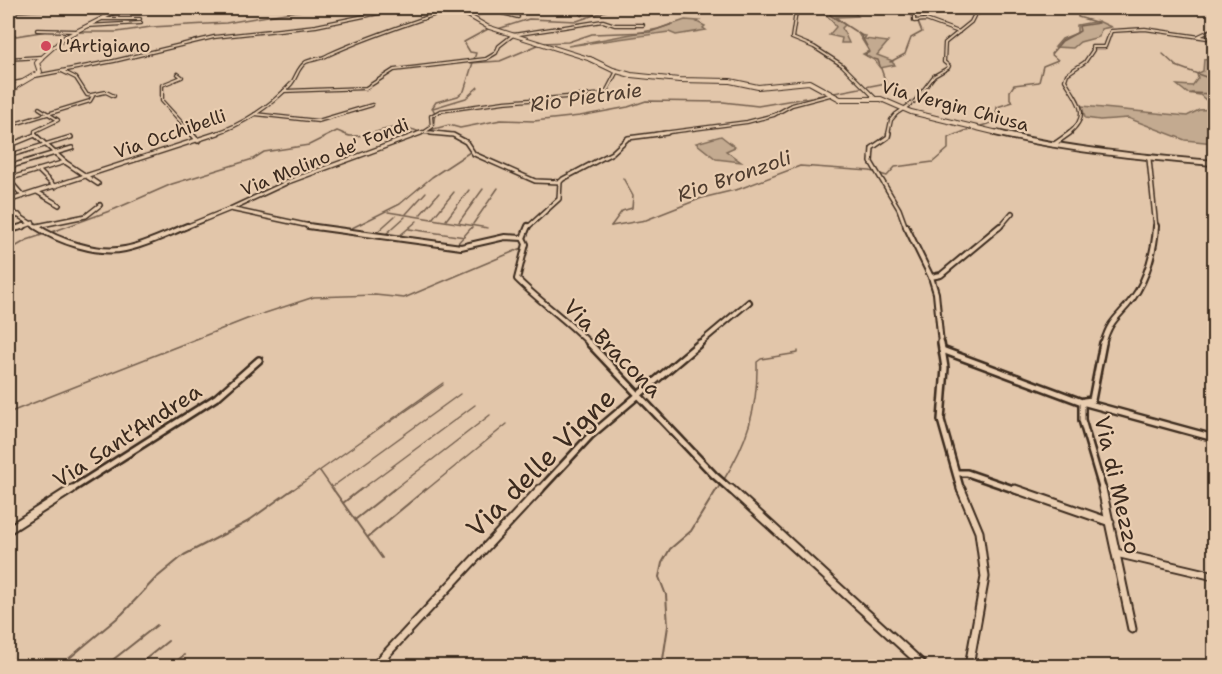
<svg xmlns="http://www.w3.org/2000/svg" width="1222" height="674" font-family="'Shantell Sans',sans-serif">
  <rect width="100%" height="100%" fill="#e2c6aa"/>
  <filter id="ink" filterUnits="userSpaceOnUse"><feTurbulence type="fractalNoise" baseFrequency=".0167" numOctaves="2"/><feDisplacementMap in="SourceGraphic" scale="12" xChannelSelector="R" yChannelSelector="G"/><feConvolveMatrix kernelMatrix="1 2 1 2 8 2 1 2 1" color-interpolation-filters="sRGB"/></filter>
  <g filter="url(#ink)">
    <g fill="#c3aa90" stroke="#7f6a57" stroke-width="1.5">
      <path d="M809,8C825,7 846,4 858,16L836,17L845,25L842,28L849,43H841L842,38L829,35L836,27C829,15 821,10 809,8Z"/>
      <path d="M685,20L699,21L697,22L705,26L703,28L706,30L676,35L669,32L568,46L658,29Z"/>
      <path d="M1098,21L1111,27L1101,29L1099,37L1080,42L1073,48L1055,47L1062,39L1077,33V25Z"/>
      <path d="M859,35L866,36L864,39L888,42L877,55L893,61L892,62L895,65L880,68L874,60L863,54L869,51Z"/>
      <path d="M1204,59L1214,62V107L1200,95L1187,93L1177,85L1192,86L1198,78L1197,74L1203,71Z"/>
      <path d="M1082,106L1187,116L1199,110L1214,109V143L1185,140L1128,118L1100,120L1085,118Z"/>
      <path d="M721,136L735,147L726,151L741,162L716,159L696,143Z"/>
    </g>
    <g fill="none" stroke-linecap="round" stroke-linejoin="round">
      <g stroke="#745f4d" stroke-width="1.5">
        <path d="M1054,8L1077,13"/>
        <path d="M1079,12L1080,8"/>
        <path d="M831,13L830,15L861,35L870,52L865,54L867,56"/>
        <path d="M922,20L926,13L950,8"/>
        <path d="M498,29L529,19L577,21L614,8"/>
        <path d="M54,31L71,32"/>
        <path d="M78,32H117L151,27L226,23L315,8"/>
        <path d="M8,33L16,36L47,31"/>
        <path d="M542,43L568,42L592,34L650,32L672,24"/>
        <path d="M1163,54L1176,66L1214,80"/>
        <path d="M890,62L905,54L911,38L922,32L918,22"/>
        <path d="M471,63L500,61L538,45"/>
        <path d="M1214,65V71"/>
        <path d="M1214,81V91"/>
        <path d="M834,93L886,83L878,60L874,59"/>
        <path d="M1191,93L1214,94"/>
        <path d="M432,108L436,102L458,96L464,91L476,53L470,52L464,42L488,29"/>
        <path d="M433,108L466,98L478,87"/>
        <path d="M433,109L435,113L433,129"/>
        <path d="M977,127L999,121L996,113L997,107L1013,102L1010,99V91L1014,85L1039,82L1043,66L1058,60L1051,54L1062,41L1080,31L1079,26L1099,23L1078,17V13"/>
        <path d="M430,130L449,125L460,128L501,120L534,121L580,116L628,107L646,101L723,102L758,106L829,94"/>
        <path d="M388,212L488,228"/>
        <path d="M406,214L426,192"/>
        <path d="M420,215L439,193"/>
        <path d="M432,219L454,192"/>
        <path d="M446,220L469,190"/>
        <path d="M459,222L483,189"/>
        <path d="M473,224L498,188"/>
        <path d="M611,226L646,220L702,198L739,189L800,166L870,171L887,176L895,167L933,162L948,149V138L972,128"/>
        <path d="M611,226L622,211L632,208L633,196L623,178"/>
        <path d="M409,229L465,237"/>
        <path d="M348,230L400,204L432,177L470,152"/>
        <path d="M52,232L115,209L172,184L253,159L264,152L309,145L337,131C341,132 347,136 351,136C374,138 393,119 419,132"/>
        <path d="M376,233L395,216"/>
        <path d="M386,234L405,217"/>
        <path d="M398,237L417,221"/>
        <path d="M457,244L472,227"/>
        <path d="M8,251L27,240L45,234"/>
        <path d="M8,413L247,319L314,297L375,295L404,298L522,248"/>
        <path d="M390,422L443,385"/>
        <path d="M320,471L334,491"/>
        <path d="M723,481C747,443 758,408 757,362L761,359L798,353V351"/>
        <path d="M332,487L460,394"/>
        <path d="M291,491L443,383"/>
        <path d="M359,491L475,405"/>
        <path d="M392,491L490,415"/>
        <path d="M425,491L507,424"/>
        <path d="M716,491L720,485"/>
      </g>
      <g stroke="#745f4d" stroke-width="2">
        <path d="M333,489L382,558"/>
        <path d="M343,503L361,489"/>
        <path d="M356,519L394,489"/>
        <path d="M368,537L426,489"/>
        <path d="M60,666L122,614L155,579L184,555L247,522L293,489"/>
        <path d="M105,666L157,625"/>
        <path d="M137,666L168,641"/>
        <path d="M171,666L184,655"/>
        <path d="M662,666L668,626L666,595L659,577L662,563L670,549L691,531L717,489"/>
      </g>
      <g stroke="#3b2a1e" stroke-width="4.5">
        <g id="minor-far4">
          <path d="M425,8L440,11"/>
          <path d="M579,8L582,14"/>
          <path d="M752,8L788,9L796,12L792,38L814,47L842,65L875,98"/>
          <path d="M8,11L65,8"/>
          <path d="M910,11L914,15V21L926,20L959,32"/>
          <path d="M502,13L518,17"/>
          <path d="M466,14L506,11L508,8"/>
          <path d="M101,19H140"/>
          <path d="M87,26L141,23"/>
          <path d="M37,30L77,31"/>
          <path d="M1199,36L1214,29"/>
          <path d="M8,59L41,57"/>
          <path d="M178,74L182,77L162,85V101L192,134"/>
          <path d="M35,76L114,61L214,37L316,26L403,8"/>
          <path d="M8,84L24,81"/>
          <path d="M284,91L366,88L394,70L486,59L496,53L499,46L513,35L603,21L615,25H643"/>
          <path d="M91,95L106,92L114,96"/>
          <path d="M255,114L318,121L372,105"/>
          <path d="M8,126L90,101L93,96L87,95L76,78L62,71"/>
          <path d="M426,131L432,127L431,116L440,111L504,102L605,94L617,71"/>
          <path d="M35,134V131L58,120L39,108"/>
          <path d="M214,134C242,125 271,106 291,84C297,77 297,68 306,62C313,59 322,59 328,55C369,36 411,23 454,8"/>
          <path d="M417,134L423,132L446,134"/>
          <path d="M655,134L747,122L774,115L792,105L830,95"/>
          <path d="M888,134L891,120L896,114L915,101L934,76L948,68L949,66L944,62L945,43L971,22L975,14L988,10V8"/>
          <path d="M1068,134C1092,115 1078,102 1065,80L1067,74L1085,62L1093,50L1092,47H1105L1111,31L1145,29L1214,39"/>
        </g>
      </g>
      <g stroke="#3b2a1e" stroke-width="6">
        <g id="minor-far3">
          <path d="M191,133L198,141"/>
          <path d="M431,133L453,135L466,142L474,154L535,181L560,182"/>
          <path d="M889,133L888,137L872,148L871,162L899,209L906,228"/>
          <path d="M35,135L65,162L98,184"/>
          <path d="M1053,145L1070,133"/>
          <path d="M8,146L35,135"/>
          <path d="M8,156L71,137"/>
          <path d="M1146,157L1149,159L1156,228"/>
          <path d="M8,167L72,148"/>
          <path d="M38,170L55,187"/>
          <path d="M8,179L65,162"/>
          <path d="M8,179L23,196"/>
          <path d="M37,192L59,205"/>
          <path d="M8,201L218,133"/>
          <path d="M8,209L38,228"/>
          <path d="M230,209L288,182L421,133"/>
          <path d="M8,219L19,215"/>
          <path d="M37,226L86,216L100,205"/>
          <path d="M19,228L33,223"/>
          <path d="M183,228L230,209L319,228"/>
          <path d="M527,228L559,199L560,182L563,179L612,153L628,138L667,133"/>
          <path d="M999,228L1012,213"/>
        </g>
      </g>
      <g stroke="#3b2a1e" stroke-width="8">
        <g id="minor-far2">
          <path d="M35,226C58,241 97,255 125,249C146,245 167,234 187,226"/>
          <path d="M308,226L461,247L505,237L523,238L526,244L517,279C540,302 567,320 590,344"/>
          <path d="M906,226L931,277L936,293L941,344"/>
          <path d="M8,231L24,226"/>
          <path d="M523,238L528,226"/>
          <path d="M931,277L941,275L1000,226"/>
          <path d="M699,344L749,302"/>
          <path d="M1103,344C1111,317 1119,318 1133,298C1147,279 1155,249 1156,226"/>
        </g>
      </g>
      <g stroke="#3b2a1e" stroke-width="10">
        <g id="minor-far1">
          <path d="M589,343L714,475L732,491"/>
          <path d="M941,343L945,368L941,420L961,491"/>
          <path d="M942,350L1082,402L1214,438"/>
          <path d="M1084,401L1092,400L1103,343"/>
          <path d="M1082,402V420L1103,491"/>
          <path d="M957,473H967L1019,491"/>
          <path d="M69,491L217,397L259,360"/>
          <path d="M539,491L590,436L700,343"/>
        </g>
      </g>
      <g stroke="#3b2a1e" stroke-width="11">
        <g id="minor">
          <path d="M731,489L924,666"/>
          <path d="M961,489L979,532L985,577L969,666"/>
          <path d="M1015,489L1110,522"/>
          <path d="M1102,489L1132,629"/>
          <path d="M8,530L72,489"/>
          <path d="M1116,553L1214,576"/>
          <path d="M375,666L540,489"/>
        </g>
      </g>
      <g stroke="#3b2a1e" stroke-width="5">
        <g id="tertiary-far2">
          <path d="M455,8L488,27L593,60"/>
          <path d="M457,8H476"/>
          <path d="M39,60L65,37L123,8"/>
        </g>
      </g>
      <g stroke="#3b2a1e" stroke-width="6">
        <g id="tertiary-far1">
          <path d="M590,59L613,70L631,75L679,80L730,81L758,87L809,82L840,99H881L911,112L1002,134"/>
          <path d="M8,99L16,86L40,72L37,63L41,59"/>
        </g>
      </g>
      <g stroke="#3b2a1e" stroke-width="8">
        <path id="tertiary" d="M996,133C1068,150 1141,157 1214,163"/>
      </g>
      <use href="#minor-far4" stroke="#e9cdb0" stroke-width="2"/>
      <use href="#minor-far3" stroke="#e9cdb0" stroke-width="3"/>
      <use href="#minor-far2" stroke="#e9cdb0" stroke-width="4"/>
      <use href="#minor-far1" stroke="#e9cdb0" stroke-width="5"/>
      <use href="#minor" stroke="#e9cdb0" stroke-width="7"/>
      <use href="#tertiary-far2" stroke="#e9cdb0" stroke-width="3"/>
      <use href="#tertiary-far1" stroke="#e9cdb0" stroke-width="4"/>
      <use href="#tertiary" stroke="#e9cdb0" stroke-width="4.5"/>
    </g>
  </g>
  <circle fill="#d1495b" stroke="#e9cdb0" stroke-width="2" cx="46" cy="46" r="6"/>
  <g text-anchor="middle" stroke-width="4.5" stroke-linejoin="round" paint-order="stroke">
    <g font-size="18" fill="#3b2a1e" stroke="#e9cdb0" text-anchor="start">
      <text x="58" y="52">L'Artigiano</text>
    </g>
    <g font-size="18" fill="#3b2a1e" stroke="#e9cdb0">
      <text transform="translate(955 106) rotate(15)" y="6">Via Vergin Chiusa</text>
      <text transform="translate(170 134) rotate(-19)" y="6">Via Occhibelli</text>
      <text transform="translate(325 157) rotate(-22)" y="6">Via Molino de' Fondi</text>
    </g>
    <g font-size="20" font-style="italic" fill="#4e3c2e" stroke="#e9cdb0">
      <text transform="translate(586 97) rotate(-8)" y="7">Rio Pietraie</text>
      <text transform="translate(734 176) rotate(-19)" y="7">Rio Bronzoli</text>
    </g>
    <g font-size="22" fill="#3b2a1e" stroke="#e9cdb0">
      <text transform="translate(613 348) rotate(45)" y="8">Via Bracona</text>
      <text transform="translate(127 435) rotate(-33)" y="8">Via Sant'Andrea</text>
      <text transform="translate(1118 485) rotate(77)" y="8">Via di Mezzo</text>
    </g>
    <g font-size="27" fill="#3b2a1e" stroke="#e9cdb0">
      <text transform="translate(541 463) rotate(-45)" y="9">Via delle Vigne</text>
    </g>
  </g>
  <rect width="1222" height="674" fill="none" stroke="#e9cdb0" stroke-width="30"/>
  <rect x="15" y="15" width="1192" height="644" fill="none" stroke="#3b2a1e" stroke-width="2" filter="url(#ink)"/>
</svg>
